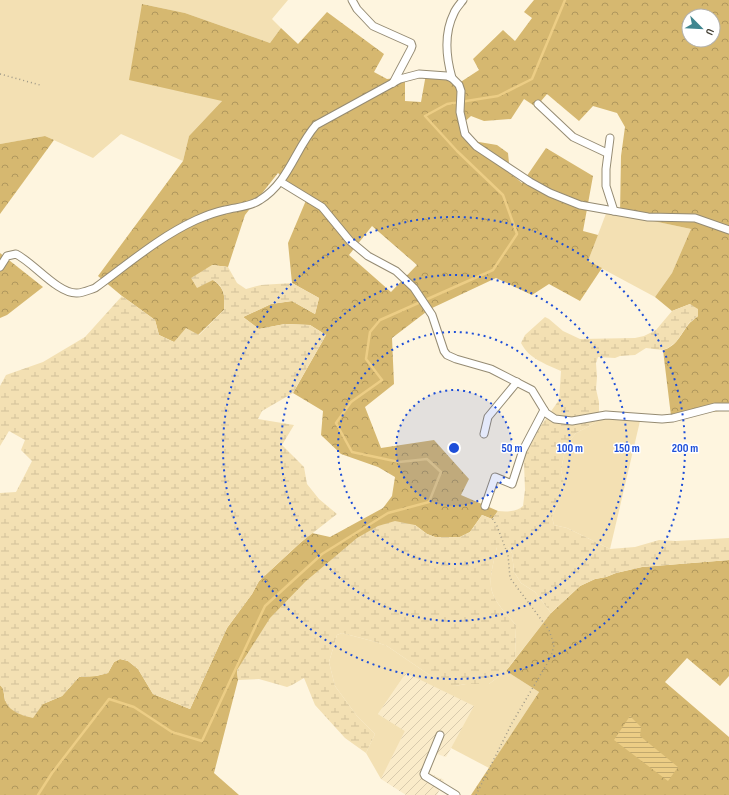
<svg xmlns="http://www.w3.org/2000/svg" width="729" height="795" font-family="'Sofia Sans Condensed',sans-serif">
  <defs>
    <pattern id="industrial-furrows" width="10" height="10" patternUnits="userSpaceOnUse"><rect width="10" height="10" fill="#faebc9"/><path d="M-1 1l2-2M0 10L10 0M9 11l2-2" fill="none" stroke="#d8caad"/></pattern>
    <pattern id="forest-crowns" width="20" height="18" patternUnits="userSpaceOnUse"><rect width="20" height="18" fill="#d6b870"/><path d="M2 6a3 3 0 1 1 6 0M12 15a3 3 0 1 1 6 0" fill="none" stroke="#af975d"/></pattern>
    <pattern id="wetland-marsh" width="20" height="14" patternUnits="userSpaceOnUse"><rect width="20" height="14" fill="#f3e0b3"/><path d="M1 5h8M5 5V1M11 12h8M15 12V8" fill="none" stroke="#d2c19a"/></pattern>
    <pattern id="water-rules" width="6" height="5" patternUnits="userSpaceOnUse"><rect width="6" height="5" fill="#eccd85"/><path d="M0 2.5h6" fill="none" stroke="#c1a86d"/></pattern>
  </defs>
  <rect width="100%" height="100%" fill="#fef5df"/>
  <path fill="url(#industrial-furrows)" d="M406,673L475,706L446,757L437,754L429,773L444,780L437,795H406L381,779L405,731L378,714Z"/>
  <g fill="#f3e0b3">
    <path d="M0,0H288L272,19L281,28L270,43L185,13L142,4L222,101L189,136L183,161L121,134L93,158L45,136L0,144Z"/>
    <path d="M607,211L691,229L672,273L655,297L588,261Z"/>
    <path d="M599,416L640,421L610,549L567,528L554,525L552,517L565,487L561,470L566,445L576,433L595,423Z"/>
    <path d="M497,547H508L512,553L514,572L521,583L535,592L551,613L515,659L516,625C486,592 487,589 497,547Z"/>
    <path d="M342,633L376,642L387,646L428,674L455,686L466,684H489L506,671L539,692L489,768L451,748L474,706L406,673L378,714L405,731L381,779L366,753L375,734L357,716L335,686L329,662L337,635Z"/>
  </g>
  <g fill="url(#forest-crowns)" fill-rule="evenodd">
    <path d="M534,0H729V410L671,416L663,350C676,347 681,334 688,325C691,321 695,319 698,316L690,304L672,311L655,297L672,273L691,229L620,214L621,156L625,127L617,113L593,106L579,121L547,94L536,107L524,99L511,119L484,121L471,116L460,126L467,140L497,145L508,153L510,173L522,183L546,148L593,176L583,231L598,235L588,261L602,268L580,301L549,284L532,295L496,278L430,309L392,338L394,384L365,407L381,448L434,440L469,479L461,495L498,511L492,519L482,515L470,532L460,537H435L427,534L415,525L237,670L238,680L214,773L239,795H0V685L3,688L5,701L43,704L62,696L79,677L96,676L108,673L114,662L120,659L128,661L138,669L153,694L190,709L227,628L252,594L259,581L300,543L312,533L330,537L383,508L392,496L395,477L378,467L341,454L321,435L323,411L293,393L326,335L310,325L285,324L259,329L243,317L271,304L292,301L315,314L319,298L292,283L288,243L307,198L278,173L245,215L228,267L212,265L213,280C225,288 225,296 224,310L198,335L174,342L159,335L155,320L122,296L98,276L183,161L189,136L222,101L129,80L142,4L185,13L270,43L281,28L298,44L327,12L384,54L374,72L387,79L405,77V101L421,102L426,74L442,73L456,85L479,70L473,59L503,30L515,41L532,18L524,12ZM689,16H713V40H689ZM372,226L417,265L391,292L349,255Z"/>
    <path d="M45,136L54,140L0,214V144Z"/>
    <path d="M0,253L43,287L7,315L0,318Z"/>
    <path d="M729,560V676L720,686L687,658L665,682L729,737V795H471L539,692L506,671L551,613L580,586L595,579L606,577L616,573L642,567Z"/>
  </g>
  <g fill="url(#wetland-marsh)">
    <path d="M212,265L228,267L237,283L246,289L261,285L292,283L319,298L315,314L292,301L271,304L243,317L259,329L285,324L310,325L326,335L293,393L262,411L258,419L294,425L282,445L304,467L307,484L319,499L337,514L300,543L259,581L252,594L227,628L190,709L153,694L138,669L128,661L120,659L114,662L108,673L96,676L79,677L62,696L43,704L33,718C23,716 8,711 5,700C4,694 4,689 0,685V493L16,492L32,461L21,450L25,440L9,431L0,446V386L6,375L43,362L85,337L122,296L155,320L159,335L174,342L186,328L199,335L224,310C225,296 225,287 213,280L197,288L191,278Z"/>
    <path d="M690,304L698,309V316L689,323L676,342L668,348L662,350L646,348L635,355L620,356L615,358L598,357L596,363L597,377L596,389L599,402V416L595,423L576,433L566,445L561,470L565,487L552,517L554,525L567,528L610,549L635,547L659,540L676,541L729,538V560L642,567L616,573L606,577L595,579L580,586L551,613L535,592L521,583L514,572L512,553L508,547H497C487,589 486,592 516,625L515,659L506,671L489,684H466L455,686L449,685L428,674L387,646L376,642L342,633L337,635L329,662L335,686L357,716L375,734L366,753L345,738L315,705L304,678L292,685L287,687L259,679L238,680L237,670L270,618L306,581L357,538L378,526L395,521L415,525L427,534L435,537H460L470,532L482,515L492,519L498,511C506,512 516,512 523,506L525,490L524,463L525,455L540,427L559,400L561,371C546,364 529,359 521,343L525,335L545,317L549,319L563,331L580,339L635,338L644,336L656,330L672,311Z"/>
  </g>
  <path fill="url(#water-rules)" d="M630,716L641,727L640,736L678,767L668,781L614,740Z"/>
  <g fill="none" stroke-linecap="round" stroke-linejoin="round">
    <path stroke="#eccd85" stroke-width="2.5" d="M38,795L52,773L109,699L134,707L172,732L202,741L265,606L322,554L388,513L429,502L441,472L427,459L399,462L352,452L336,423L351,402L382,380L366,359L370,332L380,320L493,270L517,234L503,195L457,151L425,116L447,104L498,96L532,79L565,0"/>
    <g stroke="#958b73" stroke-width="9">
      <g id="minor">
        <path d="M352,0L357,9L373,26L411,43L412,46L411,49L393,83"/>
        <path d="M452,78C446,57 444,33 454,13C456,8 460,4 463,0"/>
        <path d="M538,104L573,137L607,153"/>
        <path d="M610,138L606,169V186L614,211"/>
        <path d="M281,182L322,207L350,241L368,256L396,271L414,288L432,315L444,351L447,355L456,359L491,369L532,390L546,413L555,419L572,421L606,415L662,419L673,418L715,407H729"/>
        <path d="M0,267L7,256L16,254C34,263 58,294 77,293C83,293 89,290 95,288C128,264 159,237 196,220C205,216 216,212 225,210C237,207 250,207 260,200C289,182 295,149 316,125L400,79L419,74L447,76L452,78L459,85L461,91L460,112L465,134L476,146L530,182L550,193L580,205L648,217L695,218L729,230"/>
        <path d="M484,434L488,417L517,382"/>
        <path d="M485,506L495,477L512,484L523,450L544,410"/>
        <path d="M440,735L424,774L425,776L456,795"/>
      </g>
    </g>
    <g stroke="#9e9887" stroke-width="1.5" stroke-dasharray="1 3" stroke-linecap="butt">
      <path d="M0,74L40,85"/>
      <path d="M476,795L512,723L551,657L554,645L549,630L510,578L508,555L497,526L489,513"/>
    </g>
    <use href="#minor" stroke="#fff" stroke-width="7"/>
  </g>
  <circle cx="454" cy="448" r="58" fill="#1d4ed8" fill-opacity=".12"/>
  <g fill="none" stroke="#1d4ed8" stroke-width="2" stroke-dasharray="2 4">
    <circle cx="454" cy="448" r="58"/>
    <circle cx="454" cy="448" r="116"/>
    <circle cx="454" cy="448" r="173"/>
    <circle cx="454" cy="448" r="231"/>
  </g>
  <circle cx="454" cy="448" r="6" fill="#1d4ed8" stroke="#fff" stroke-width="2"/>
  <g font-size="12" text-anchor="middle" font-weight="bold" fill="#1d4ed8" stroke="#fff" stroke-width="3" stroke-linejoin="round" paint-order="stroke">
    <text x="512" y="452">50 m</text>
    <text x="570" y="452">100 m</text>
    <text x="627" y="452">150 m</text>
    <text x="685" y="452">200 m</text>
  </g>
  <g transform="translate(701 28) rotate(114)"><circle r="19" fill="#ffffff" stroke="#b3b1ad"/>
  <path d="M0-3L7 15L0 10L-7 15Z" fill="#408690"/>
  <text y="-6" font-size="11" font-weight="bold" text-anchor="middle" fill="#413d32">U</text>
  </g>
</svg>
